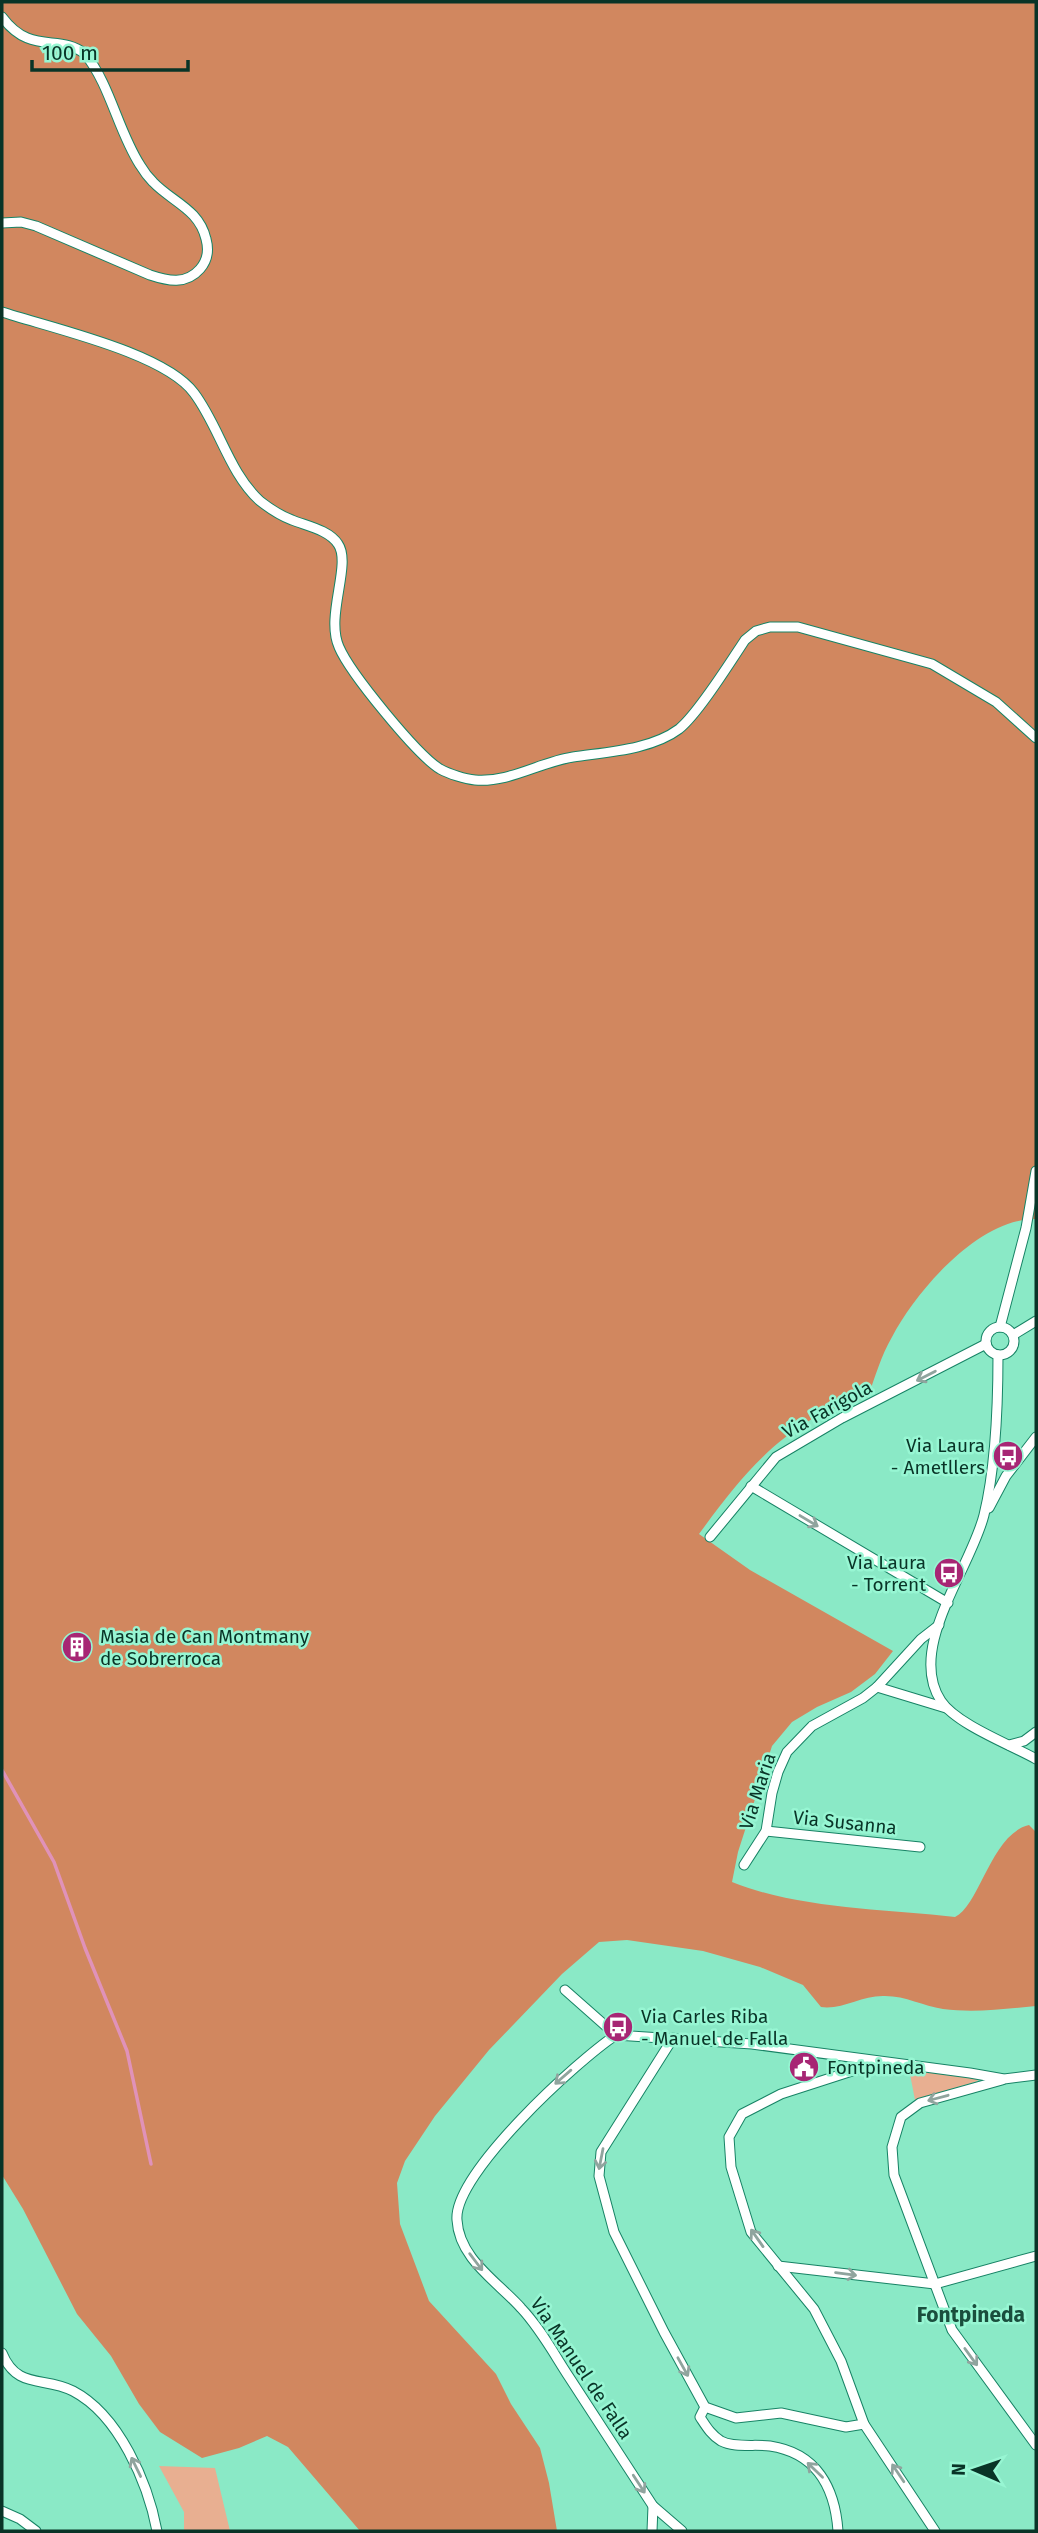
<svg xmlns="http://www.w3.org/2000/svg" width="1038" height="2533" font-family="'Fira Sans',sans-serif">
  <rect width="100%" height="100%" fill="#8ae9c6"/>
  <g fill="#e8af91">
    <path d="M909,2069L976,2078L978,2081L915,2100Z"/>
    <path d="M159,2466L215,2468L230,2531H184V2512Z"/>
  </g>
  <path fill="#d1875f" d="M2,2H1036V1219C979,1218 916,1291 892,1337C881,1356 875,1377 868,1397C849,1404 829,1409 812,1419C763,1448 732,1489 699,1534L750,1570L893,1651L875,1674L851,1692L817,1707L792,1722L772,1746L738,1852L732,1882C799,1909 883,1909 955,1917C980,1905 991,1834 1029,1825L1036,1832V2006C1005,2009 974,2013 943,2009C923,2006 906,1996 885,1996C862,1995 843,2010 821,2007L803,1985L760,1967L703,1951L627,1940L599,1942L562,1974L489,2050L435,2116L405,2161L397,2183L400,2224L429,2301L496,2374L511,2404L540,2448L549,2483L557,2531H360L288,2447L267,2436L239,2448L202,2458L160,2432L139,2404L111,2356L77,2314L23,2209L2,2175Z"/>
  <g fill="none" stroke-linecap="round" stroke-linejoin="round">
    <path stroke="#e092b9" stroke-width="3.5" d="M2,1770L54,1862L85,1948L127,2051L151,2164"/>
    <g stroke="#178365" stroke-width="11">
      <g id="minor">
        <path d="M2,17C31,56 59,33 85,54C110,84 118,131 140,165C143,170 148,177 153,182C172,202 199,209 206,239C209,250 207,261 200,269C186,285 168,281 150,275L36,226L21,222L2,223"/>
        <path d="M2,312C51,328 165,353 194,393C219,426 229,473 260,501C269,508 281,516 292,520C307,526 329,530 338,544C352,564 325,616 339,647C350,673 417,755 440,769C449,774 465,779 475,780C509,783 540,762 573,757C606,752 651,750 679,729C698,714 731,661 745,640L756,631L770,627H798L932,664L996,702L1036,738"/>
        <path d="M1000,1327L1026,1228L1036,1171"/>
        <circle cx="1000" cy="1341" r="14"/>
        <path d="M1013,1335L1036,1321"/>
        <path d="M998,1355C998,1406 996,1466 984,1515C971,1568 906,1648 941,1701C956,1724 1011,1745 1036,1759"/>
        <path d="M751,1486L948,1603"/>
        <path d="M989,1508L1006,1476L1036,1437"/>
        <path d="M710,1537L776,1457L842,1418L986,1344"/>
        <path d="M877,1687L946,1708"/>
        <path d="M1009,1745L1024,1741L1036,1732"/>
        <path d="M766,1831L920,1847"/>
        <path d="M744,1865L766,1831L772,1793L778,1772L787,1752L812,1726L863,1698L877,1687L921,1639L939,1625"/>
        <path d="M565,1990L616,2035L752,2044L970,2073L1004,2079L1036,2075"/>
        <path d="M616,2035C578,2060 453,2174 457,2220C459,2259 498,2282 521,2308C540,2328 554,2354 569,2377C597,2420 625,2463 653,2506L682,2531"/>
        <path d="M673,2038L601,2152L599,2176L614,2232L664,2332L705,2407L736,2418L781,2413L846,2427L864,2424"/>
        <path d="M880,2062L781,2094L742,2114L729,2137L731,2167L751,2232L814,2309L841,2361L864,2424L935,2531"/>
        <path d="M1002,2080L920,2103L901,2117L892,2147L894,2175L952,2330L1036,2445"/>
        <path d="M778,2266L935,2284L1036,2256"/>
        <path d="M2,2353C17,2390 44,2376 73,2391C119,2415 148,2483 157,2531"/>
        <path d="M705,2407L700,2417C706,2426 711,2435 721,2441C734,2448 755,2444 770,2446C817,2453 835,2488 838,2531"/>
        <path d="M2,2511L20,2519L36,2531"/>
        <path d="M652,2531L653,2506"/>
      </g>
    </g>
    <use href="#minor" stroke="#fff" stroke-width="9"/>
  </g>
  <defs><path id="oneway-shaft" d="M-6 0H5M1.5-3L5.5 0L1.5 3" fill="none" stroke-width="1.6" stroke-linecap="round" stroke-linejoin="round" transform="scale(1.75)"/></defs>
  <g stroke="#90a49e">
    <use href="#oneway-shaft" transform="translate(926 1376) rotate(153)"/>
    <use href="#oneway-shaft" transform="translate(809 1521) rotate(31)"/>
    <use href="#oneway-shaft" transform="translate(563 2077) rotate(139)"/>
    <use href="#oneway-shaft" transform="translate(938 2098) rotate(165)"/>
    <use href="#oneway-shaft" transform="translate(601 2159) rotate(101)"/>
    <use href="#oneway-shaft" transform="translate(757 2238) rotate(-125)"/>
    <use href="#oneway-shaft" transform="translate(476 2262) rotate(53)"/>
    <use href="#oneway-shaft" transform="translate(846 2274) rotate(7)"/>
    <use href="#oneway-shaft" transform="translate(971 2357) rotate(54)"/>
    <use href="#oneway-shaft" transform="translate(683 2367) rotate(61)"/>
    <use href="#oneway-shaft" transform="translate(136 2467) rotate(-116)"/>
    <use href="#oneway-shaft" transform="translate(815 2470) rotate(-136)"/>
    <use href="#oneway-shaft" transform="translate(898 2473) rotate(-124)"/>
    <use href="#oneway-shaft" transform="translate(639 2484) rotate(57)"/>
  </g>
  <defs>
    <g id="bus-disc" transform="scale(1.575)"><circle r="9.5" fill="#a72674" stroke="#97f6d3"/><path d="M-5-6H5V4H4V6H2V4H-2V6H-4V4H-5ZM-3.5-4V0h7V-4ZM-3.5 1.2v1.5H-2V1.2ZM2 1.2v1.5H3.5V1.2Z" fill="#fff"/></g>
    <g id="building-disc" transform="scale(1.575)"><circle r="9.5" fill="#a72674" stroke="#97f6d3"/><path d="M-4-6H4V6H1V3H-1V6H-4ZM-2.5-4.3h1.7v1.8h-1.7ZM.8-4.3h1.7v1.8H.8ZM-2.5-1h1.7V.8h-1.7ZM.8-1h1.7V.8H.8Z" fill="#fff"/></g>
    <g id="civic-disc" transform="scale(1.575)"><circle r="9.5" fill="#a72674" stroke="#97f6d3"/><path d="M-.6-6.5H3V-4.5H.6V-3L4-1V1h2V6H-6V1h2V-1L-.6-3ZM-1.2 2.5V6h2.4V2.5Z" fill="#fff"/></g>
  </defs>
  <g fill-rule="evenodd">
    <use href="#bus-disc" x="1008" y="1456"/>
    <use href="#bus-disc" x="949" y="1573"/>
    <use href="#building-disc" x="77" y="1647"/>
    <use href="#bus-disc" x="618" y="2027"/>
    <use href="#civic-disc" x="804" y="2067"/>
  </g>
  <g text-anchor="middle" stroke-width="5" stroke-linejoin="round" paint-order="stroke">
    <g font-size="19" fill="#093427" stroke="#97f6d3">
      <text transform="translate(827 1409) rotate(-29)" y="7">Via Farigola</text>
      <text transform="translate(757 1791) rotate(-72)" y="7">Via Maria</text>
      <text transform="translate(845 1822) rotate(6)" y="7">Via Susanna</text>
      <text transform="translate(582 2368) rotate(56)" y="7">Via Manuel de Falla</text>
    </g>
    <g font-size="19" fill="#093427" stroke="#97f6d3" text-anchor="start">
      <text x="985" y="1452" text-anchor="end">Via Laura<tspan x="985" dy="22">- Ametllers</tspan></text>
      <text x="926" y="1569" text-anchor="end">Via Laura<tspan x="926" dy="22">- Torrent</tspan></text>
      <text x="100" y="1643">Masia de Can Montmany<tspan x="100" dy="22">de Sobrerroca</tspan></text>
      <text x="641" y="2023">Via Carles Riba<tspan x="641" dy="22">- Manuel de Falla</tspan></text>
      <text x="827" y="2074">Fontpineda</text>
    </g>
    <g font-size="21" font-weight="bold" fill="#1a4e3d" stroke="#97f6d3">
      <text x="971" y="2322">Fontpineda</text>
    </g>
  </g>
  <rect width="1038" height="2533" fill="none" stroke="#093427" stroke-width="7"/>
  <g transform="translate(975 2470) rotate(272)" stroke="#97f6d3" stroke-width="5" paint-order="stroke">
  <path d="M0-5L12 26L0 18L-12 26Z" fill="#093427"/>
  <text y="-10" font-size="19" font-weight="bold" text-anchor="middle" fill="#093427">N</text>
  </g>
  <path d="M32 60v10h156v-10" fill="none" stroke="#093427" stroke-width="3.5"/>
  <text x="42" y="60" font-size="21" fill="#093427" stroke="#97f6d3" stroke-width="5" paint-order="stroke">100 m</text>
</svg>
